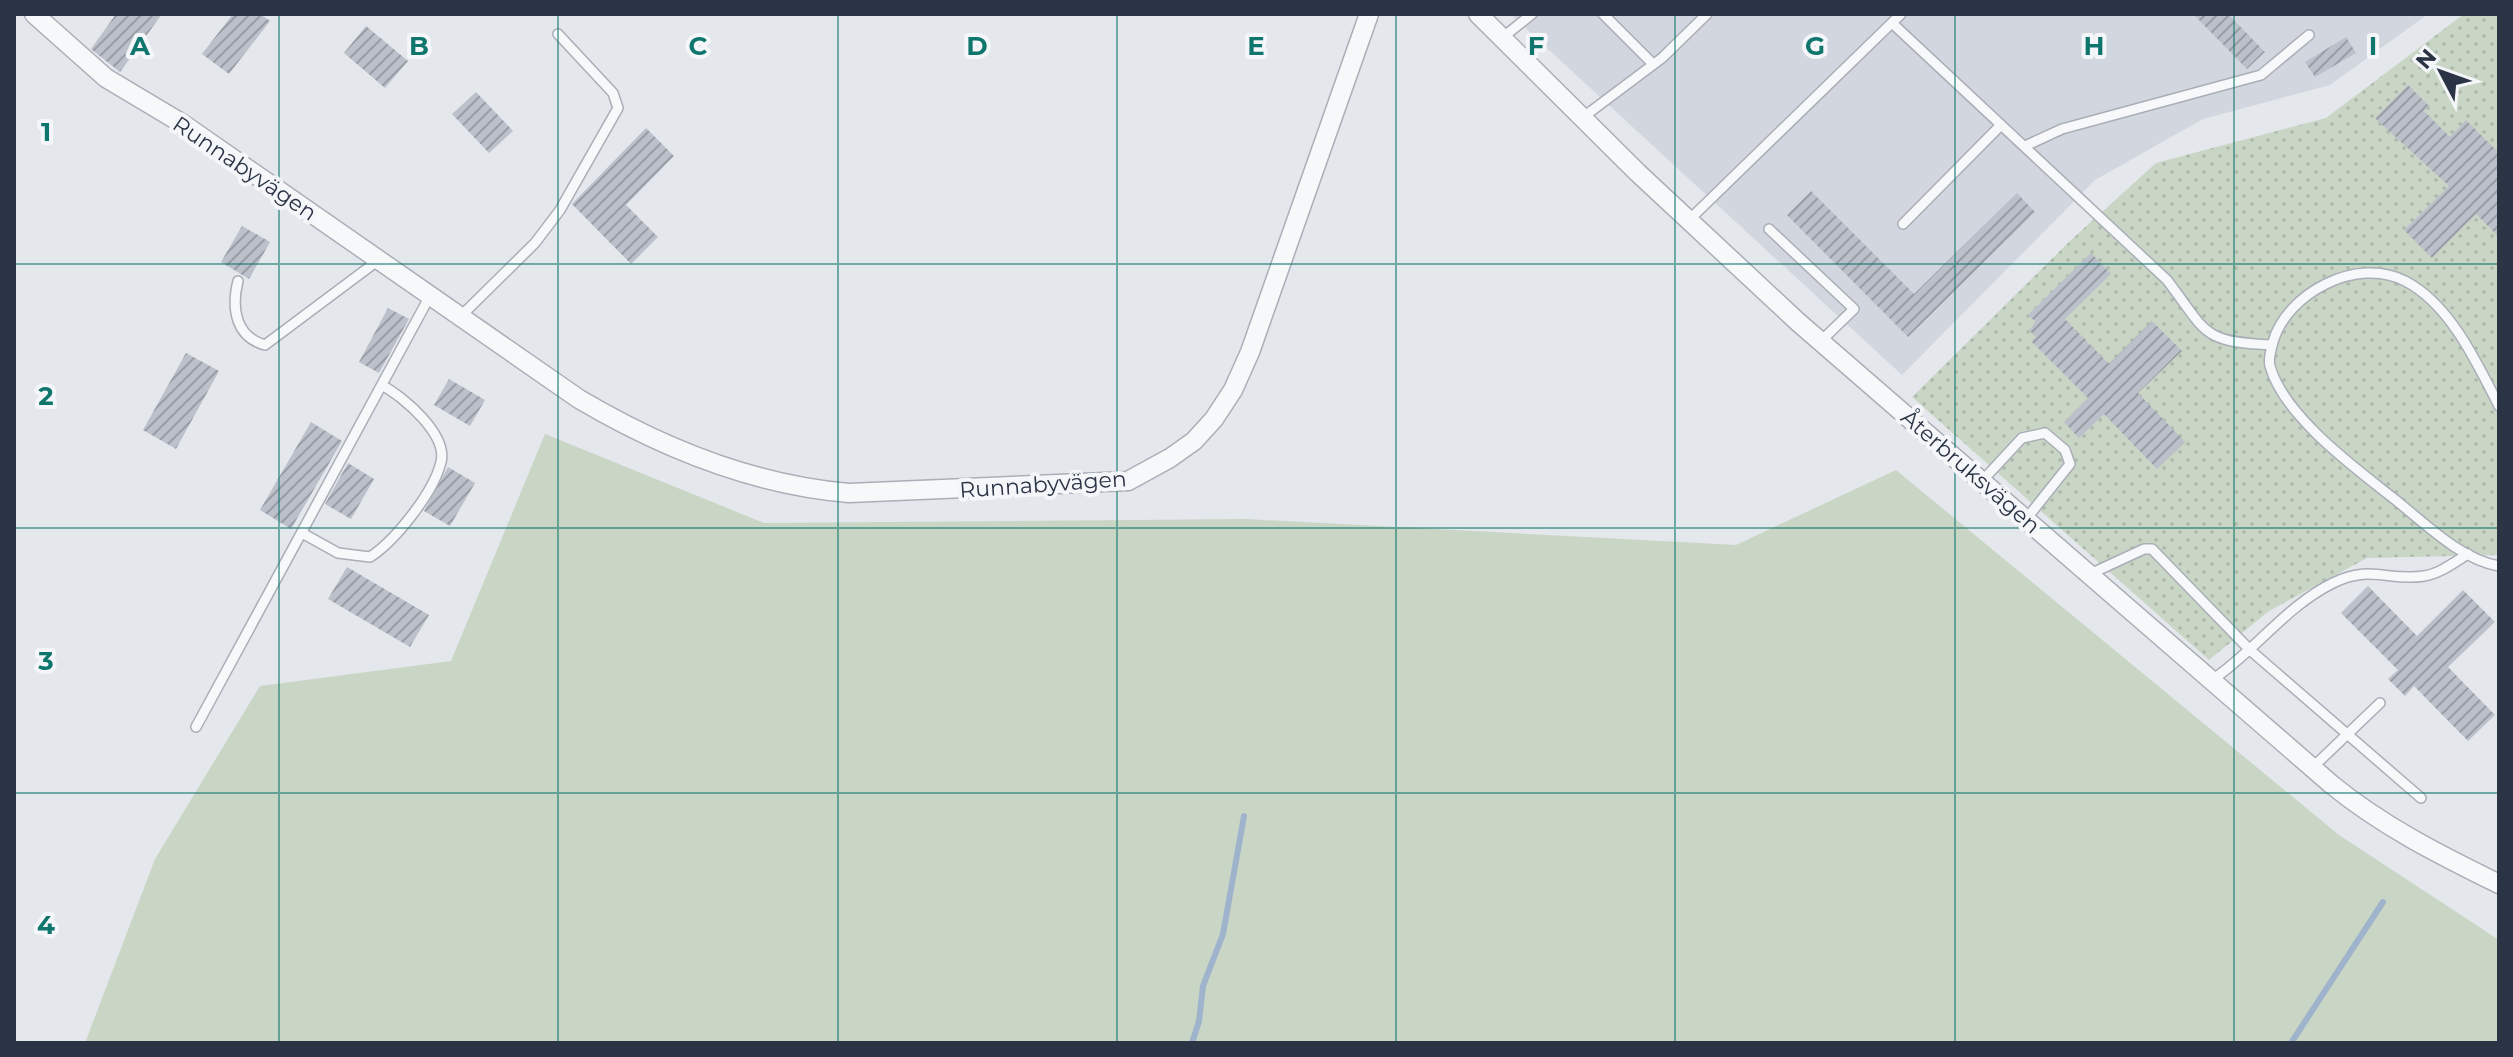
<svg xmlns="http://www.w3.org/2000/svg" width="2513" height="1057" font-family="Montserrat,sans-serif">
  <defs>
    <pattern id="park-dots" width="8" height="8" patternUnits="userSpaceOnUse" patternTransform="scale(2)"><rect width="8" height="8" fill="#c9d6c5"/><path d="M2 2h.1M6 6h.1" fill="none" stroke="#adb8ab" stroke-width="1.8" stroke-linecap="round"/></pattern>
    <pattern id="building-hatch" width="6" height="6" patternUnits="userSpaceOnUse" patternTransform="scale(2)"><rect width="6" height="6" fill="#bbc0ca"/><path d="M-1 1l2-2M0 6l6-6M5 7l2-2" fill="none" stroke="#989da6"/></pattern>
  </defs>
  <rect width="100%" height="100%" fill="#e4e7ec"/>
  <path fill="#d2d6de" d="M1510,14H2428L2330,85L2203,119L2095,180L1902,375Z"/>
  <path fill="#c9d6c5" d="M545,434L764,523L1246,519L1736,545L1896,470L2339,835L2499,940V1043H85L155,859L260,686L451,661Z"/>
  <path fill="url(#park-dots)" d="M2464,14H2499V555L2367,558L2269,611L2209,660L1912,397L2070,241L2156,163L2326,118Z"/>
  <g fill="none" stroke-linecap="round" stroke-linejoin="round">
    <g stroke="#9fb4cc" stroke-width="6">
      <path d="M1192,1043L1199,1021L1203,986L1223,934L1244,816"/>
      <path d="M2291,1043L2383,902"/>
    </g>
  </g>
  <g fill="url(#building-hatch)">
    <path d="M116,14H162L120,72L91,49Z"/>
    <path d="M233,14H260L270,21L229,74L202,54Z"/>
    <path d="M2193,14H2228L2265,52L2247,69Z"/>
    <path d="M366,26L408,61L385,88L344,53Z"/>
    <path d="M2346,37L2356,53L2315,77L2305,62Z"/>
    <path d="M2408,85L2429,106L2424,111L2450,137L2466,120L2499,153V237L2476,214L2432,258L2404,230L2449,186L2375,118Z"/>
    <path d="M476,92L513,131L489,153L452,114Z"/>
    <path d="M646,128L674,156L626,205L658,237L631,264L572,204Z"/>
    <path d="M1811,191L1914,294L2017,193L2035,212L1908,337L1787,215Z"/>
    <path d="M242,226L270,242L249,279L221,262Z"/>
    <path d="M2091,253L2111,274L2065,319L2109,364L2152,321L2182,351L2138,393L2185,442L2157,469L2104,414L2079,438L2064,422L2088,398L2031,341L2036,337L2029,330L2036,322L2028,315Z"/>
    <path d="M388,308L409,319L379,373L359,362Z"/>
    <path d="M186,353L219,371L176,449L143,430Z"/>
    <path d="M449,379L485,400L470,426L434,405Z"/>
    <path d="M311,422L342,441L291,529L260,510Z"/>
    <path d="M348,463L374,479L351,519L325,504Z"/>
    <path d="M448,467L475,483L450,526L424,511Z"/>
    <path d="M347,567L429,615L410,647L328,599Z"/>
    <path d="M2368,586L2417,636L2463,590L2495,622L2448,667L2495,715L2468,741L2414,686L2405,696L2388,679L2398,670L2341,613Z"/>
  </g>
  <g fill="none" stroke-linecap="round" stroke-linejoin="round">
    <g stroke="#a9aeb7" stroke-width="12">
      <g id="lane">
        <path d="M1603,14L1653,64"/>
        <path d="M1892,23L2167,280C2207,332 2200,342 2272,345"/>
        <path d="M1502,38L1532,14"/>
        <path d="M1582,118L1662,58L1707,14"/>
        <path d="M2025,146L2062,129L2261,75L2309,35"/>
        <path d="M1688,221L1901,14"/>
        <path d="M1903,224L2001,125"/>
        <path d="M1769,229L1854,309L1821,341"/>
        <path d="M238,281C231,309 236,337 265,345L380,259"/>
        <path d="M462,315L535,243L560,210L618,108L613,93L558,34"/>
        <path d="M2499,406C2477,363 2450,304 2405,281C2357,256 2287,293 2273,342C2271,349 2268,360 2270,366C2283,414 2350,464 2388,494C2421,519 2458,559 2499,566"/>
        <path d="M1983,480L2022,438L2045,433L2065,450L2070,464L2027,518"/>
        <path d="M302,533L338,553L370,557C395,541 434,492 441,462C448,435 404,397 383,386"/>
        <path d="M2090,574L2144,549H2152L2250,650L2421,798"/>
        <path d="M2212,680C2255,651 2286,606 2333,583C2371,564 2389,582 2424,576C2439,574 2455,562 2468,554"/>
        <path d="M196,727L431,294"/>
        <path d="M2312,768L2380,703"/>
      </g>
    </g>
    <g stroke="#a9aeb7" stroke-width="21">
      <g id="street">
        <path d="M34,14L106,78L183,124L579,399C662,448 752,485 849,493L1128,481L1170,458L1194,441L1214,419L1233,390L1250,352L1369,14"/>
        <path d="M1478,14L1638,173L1798,322L2331,784C2382,826 2440,855 2499,884"/>
      </g>
    </g>
    <use href="#lane" stroke="#f7f8fa" stroke-width="9"/>
    <use href="#street" stroke="#f7f8fa" stroke-width="18"/>
  </g>
  <path fill="none" stroke="#0f766e" stroke-width="2" stroke-opacity="0.55" d="M279,14V1043M558,14V1043M838,14V1043M1117,14V1043M1396,14V1043M1675,14V1043M1955,14V1043M2234,14V1043M14,264H2499M14,528H2499M14,793H2499"/>
  <g text-anchor="middle" stroke-width="8" stroke-linejoin="round" paint-order="stroke">
    <g font-size="22" fill="#2b3445" stroke="#f4f6f9">
      <text transform="translate(245 168) rotate(34)" y="8">Runnabyvägen</text>
      <text transform="translate(1971 471) rotate(41)" y="8">Återbruksvägen</text>
      <text transform="translate(1043 484) rotate(-4)" y="8">Runnabyvägen</text>
    </g>
  </g>
  <g font-size="26" text-anchor="middle" font-weight="bold" fill="#0f766e" stroke="#f4f6f9" stroke-width="8" stroke-linejoin="round" paint-order="stroke">
    <text x="140" y="55">A</text>
    <text x="419" y="55">B</text>
    <text x="698" y="55">C</text>
    <text x="977" y="55">D</text>
    <text x="1256" y="55">E</text>
    <text x="1536" y="55">F</text>
    <text x="1815" y="55">G</text>
    <text x="2094" y="55">H</text>
    <text x="2373" y="55">I</text>
    <text x="46" y="141">1</text>
    <text x="46" y="405">2</text>
    <text x="46" y="670">3</text>
    <text x="46" y="934">4</text>
  </g>
  <rect width="2513" height="1057" fill="none" stroke="#2b3445" stroke-width="32"/>
  <g transform="translate(2441 72) rotate(311)" stroke="#f4f6f9" stroke-width="6" paint-order="stroke">
  <path d="M0-6L14 30L0 20L-14 30Z" fill="#2b3445"/>
  <text y="-12" font-size="22" font-weight="bold" text-anchor="middle" fill="#2b3445">N</text>
  </g>
</svg>
